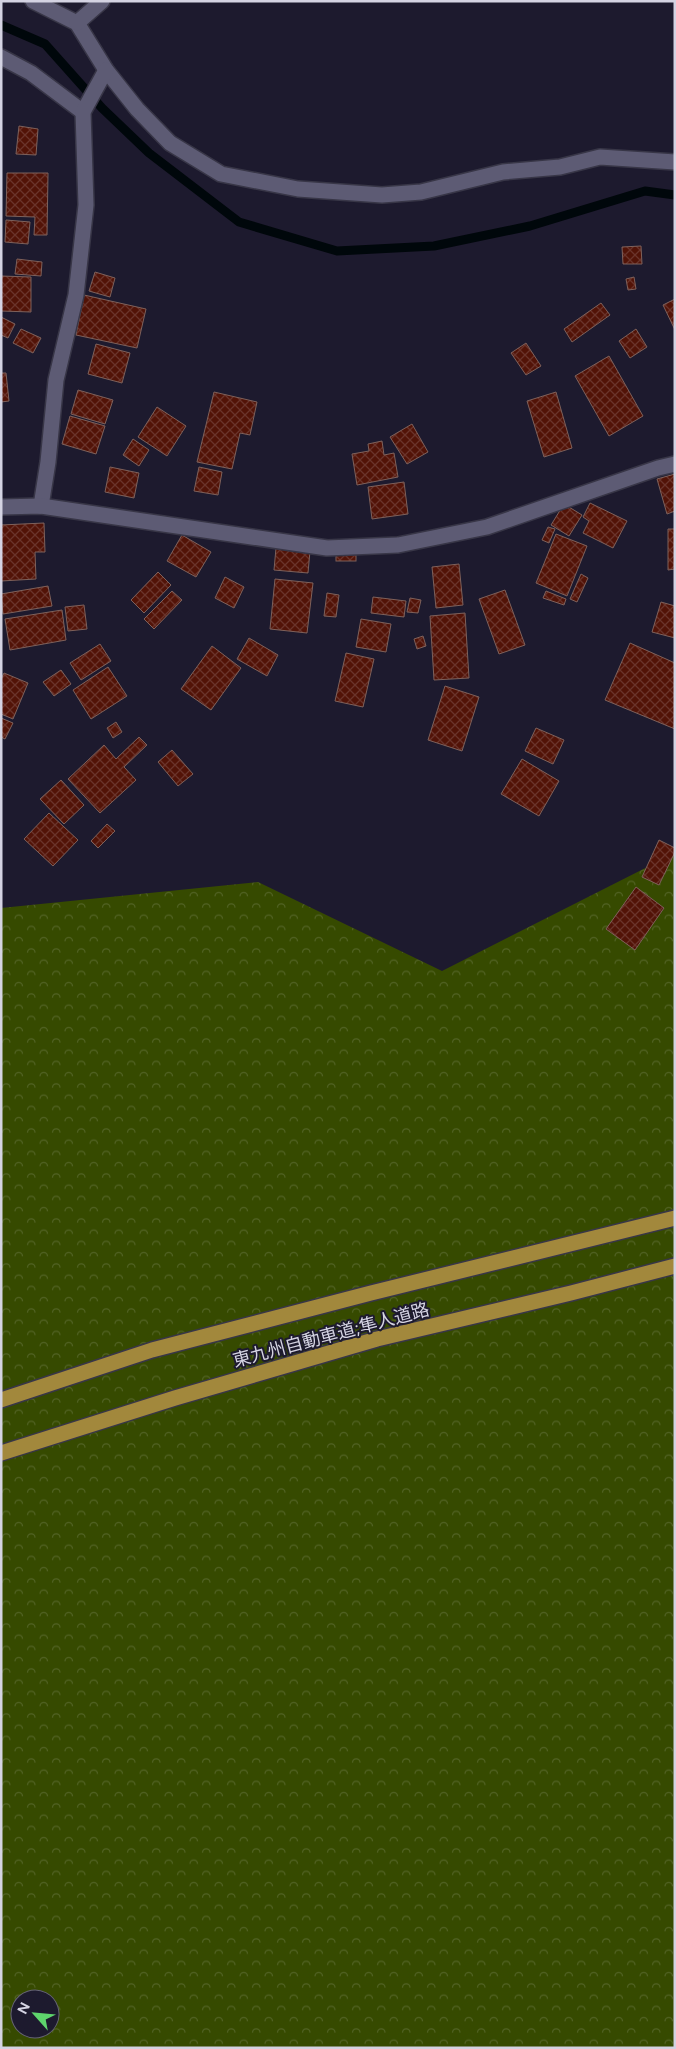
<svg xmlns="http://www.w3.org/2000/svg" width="676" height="2049" font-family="Figtree,'Noto Sans JP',sans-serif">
  <defs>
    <pattern id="forest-crowns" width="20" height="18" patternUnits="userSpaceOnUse" patternTransform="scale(1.25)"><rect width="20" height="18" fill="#364a00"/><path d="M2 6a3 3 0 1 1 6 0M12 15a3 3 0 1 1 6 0" fill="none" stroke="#526325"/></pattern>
    <pattern id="building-cross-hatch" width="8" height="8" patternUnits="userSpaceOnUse" patternTransform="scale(1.25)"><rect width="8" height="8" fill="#521307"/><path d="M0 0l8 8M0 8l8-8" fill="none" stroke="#6a342b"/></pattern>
  </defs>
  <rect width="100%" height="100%" fill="#1d1a2e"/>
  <path fill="url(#forest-crowns)" fill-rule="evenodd" d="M675,853V2048H1V908L258,882L442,971ZM20,1999H50V2029H20Z"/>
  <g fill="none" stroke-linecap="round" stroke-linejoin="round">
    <path stroke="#00070b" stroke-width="9" d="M1,25L45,44L102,108L149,153L239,222L337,251L434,246L530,226L645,191L675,195"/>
  </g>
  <g fill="url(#building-cross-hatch)" stroke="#7e615b">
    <path d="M19,126L38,129L36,155L16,154Z"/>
    <path d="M7,173H48L47,235H34L35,217L6,216Z"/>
    <path d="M6,220L30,222L28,244L5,242Z"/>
    <path d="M641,246L642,264H623L622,247Z"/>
    <path d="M17,259L42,262L41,276L15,274Z"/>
    <path d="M95,272L115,278L110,297L89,291Z"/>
    <path d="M1,276L31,277V312L1,311Z"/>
    <path d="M634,277L636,289L628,290L626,279Z"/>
    <path d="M84,295L146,309L137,348L76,335Z"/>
    <path d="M675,299V330L663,305Z"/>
    <path d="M601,303L610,315L572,342L564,329Z"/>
    <path d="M1,317L15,324L8,338L1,335Z"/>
    <path d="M21,329L41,338L33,353L13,343Z"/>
    <path d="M636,329L647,347L630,358L619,341Z"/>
    <path d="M526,343L541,366L526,375L511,353Z"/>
    <path d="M96,344L130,353L122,383L88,374Z"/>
    <path d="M609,356L643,416L609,436L575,376Z"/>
    <path d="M1,373H6L9,401L1,402Z"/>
    <path d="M78,390L113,400L105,424L71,414Z"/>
    <path d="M214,392L257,402L250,435L240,433L232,469L197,462Z"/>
    <path d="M556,392L572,448L544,457L527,401Z"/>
    <path d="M157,407L186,426L167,456L138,437Z"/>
    <path d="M70,416L105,426L96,454L62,444Z"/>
    <path d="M412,424L428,452L407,464L390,437Z"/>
    <path d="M133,439L149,450L139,466L123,455Z"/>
    <path d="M382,441L384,455L394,453L398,477L357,485L352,454L369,451L368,444Z"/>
    <path d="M110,467L139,473L134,498L105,492Z"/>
    <path d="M199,467L222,472L218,495L194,491Z"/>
    <path d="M675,474V511L667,514L657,479Z"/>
    <path d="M404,482L408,514L372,519L368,487Z"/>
    <path d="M590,503L627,521L613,548L583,533L589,521L583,517Z"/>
    <path d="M564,504L582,515L569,536L551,525Z"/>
    <path d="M44,523L45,552H35L36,579L1,581V525Z"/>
    <path d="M548,527L555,529L549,543L542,540Z"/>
    <path d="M668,529H675V569L668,570Z"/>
    <path d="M556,534L587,546L567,596L536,583Z"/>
    <path d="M182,535L211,552L196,577L167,561Z"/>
    <path d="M276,548L310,551L308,573L274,570Z"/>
    <rect x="336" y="550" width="20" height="11"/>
    <path d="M459,564L463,605L436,608L432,567Z"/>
    <path d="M158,572L171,585L144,613L131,600Z"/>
    <path d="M581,574L588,578L577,602L570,599Z"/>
    <path d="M225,577L244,587L234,608L215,598Z"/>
    <path d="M275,579L313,583L307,633L270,629Z"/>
    <path d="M48,586L52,606L3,614L1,594Z"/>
    <path d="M505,590L525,645L499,654L479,599Z"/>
    <path d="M172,591L182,600L154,629L144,619Z"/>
    <path d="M546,591L566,599L564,605L543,598Z"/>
    <path d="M327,593L339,595L336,617L324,616Z"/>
    <path d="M373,597L406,601L404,617L371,613Z"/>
    <path d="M410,598L421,600L418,613L407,612Z"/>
    <path d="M661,602L675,606V638L652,632Z"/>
    <path d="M84,605L87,629L68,631L65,607Z"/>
    <path d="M62,610L66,640L10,650L5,619Z"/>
    <path d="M465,613L469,678L434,680L430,616Z"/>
    <path d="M361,619L391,624L386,652L356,647Z"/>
    <path d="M423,636L426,646L417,649L414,639Z"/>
    <path d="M249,638L278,655L267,676L237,659Z"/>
    <path d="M630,643L675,663V729L605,700Z"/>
    <path d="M100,644L111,661L81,680L70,663Z"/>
    <path d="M212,646L241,668L211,710L181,689Z"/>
    <path d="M346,653L374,659L363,707L335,701Z"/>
    <path d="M108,667L127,696L91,719L73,690Z"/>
    <path d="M61,670L71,684L54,696L43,682Z"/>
    <path d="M4,673L28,683L13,719L1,714V679Z"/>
    <path d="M445,686L479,697L462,751L428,740Z"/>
    <path d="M1,718L13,723L5,739L1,737Z"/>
    <path d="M116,722L122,732L113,738L107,728Z"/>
    <path d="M536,728L564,740L553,764L525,751Z"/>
    <path d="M139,737L147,745L124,767L136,780L100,813L68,779L104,745L116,759Z"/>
    <path d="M172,750L193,774L178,786L158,762Z"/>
    <path d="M522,759L559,781L539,816L501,794Z"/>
    <path d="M61,780L84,805L64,824L40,799Z"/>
    <path d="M49,813L78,840L53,866L24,839Z"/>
    <path d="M107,824L115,831L98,848L91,841Z"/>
    <path d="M659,840L675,848V852L659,885L642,877Z"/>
    <path d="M636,887L664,908L635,950L606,929Z"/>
  </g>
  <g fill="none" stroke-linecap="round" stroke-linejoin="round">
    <g stroke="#383647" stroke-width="18">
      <g id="minor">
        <path d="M33,1L77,23L106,70L137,109L170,143L221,174L298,189L382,195L421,192L503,172L560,167L600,157L675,162"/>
        <path d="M77,23L102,1"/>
        <path d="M1,57L31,73L83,112"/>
        <path d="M41,506L48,462L56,380L76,295L86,205L83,112L106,70"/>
        <path d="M1,507L41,506L327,548L398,545L487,527L658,468L675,464"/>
      </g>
    </g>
    <g stroke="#383647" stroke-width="18">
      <g id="highway">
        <path d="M1,1400L152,1350L371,1293L675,1218"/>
        <path d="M1,1453L175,1398L377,1339L571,1293L675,1266"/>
      </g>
    </g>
    <use href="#minor" stroke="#5d5b74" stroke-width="15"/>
    <use href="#highway" stroke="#a2883c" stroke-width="15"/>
  </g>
  <g text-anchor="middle" stroke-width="4" stroke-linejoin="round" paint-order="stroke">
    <g font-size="18" fill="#d4d3e2" stroke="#1d1a2e">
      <text transform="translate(331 1335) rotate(-15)" y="6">東九州自動車道;隼人道路</text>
    </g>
  </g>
  <rect width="676" height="2049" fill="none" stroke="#d4d3e2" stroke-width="5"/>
  <g transform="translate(35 2014) rotate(297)"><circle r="24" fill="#1d1a2e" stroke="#666476"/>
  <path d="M0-4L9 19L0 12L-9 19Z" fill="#5ed56c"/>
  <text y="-8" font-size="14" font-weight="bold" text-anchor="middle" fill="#d4d3e2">N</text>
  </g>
</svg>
